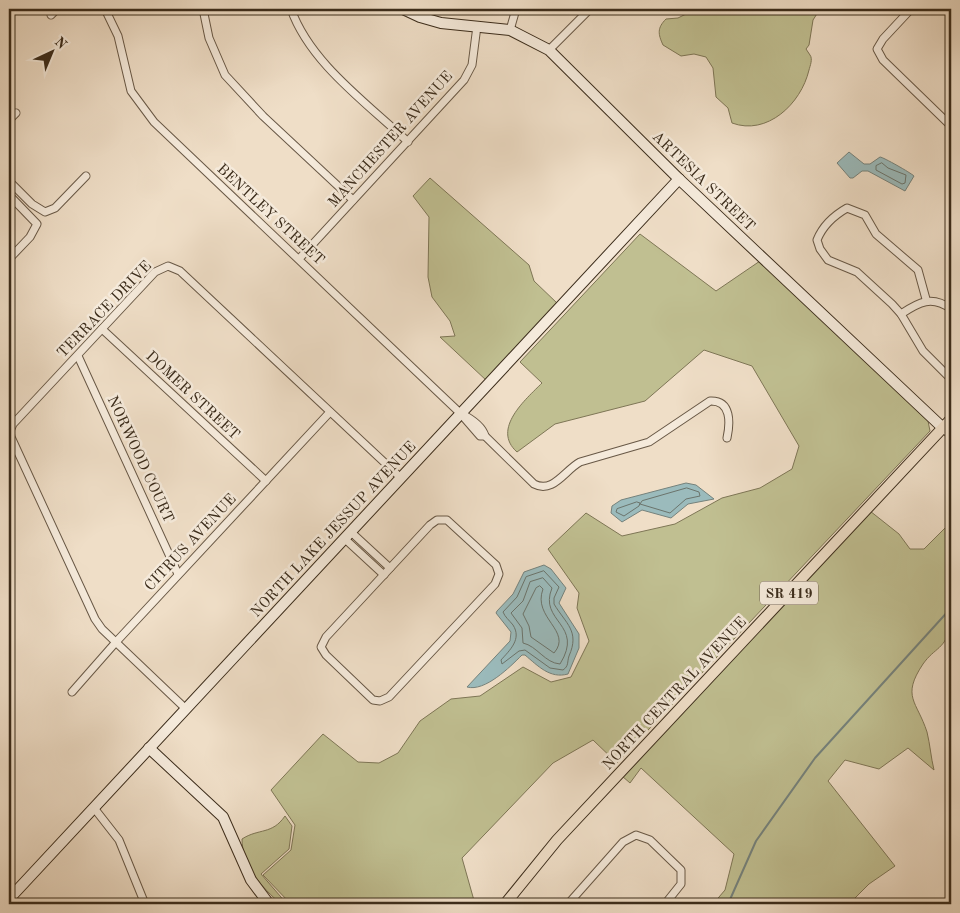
<svg xmlns="http://www.w3.org/2000/svg" width="960" height="913" font-family="'Old Standard TT',serif">
  <rect width="100%" height="100%" fill="#efdec7"/>
  <filter id="stains"><feTurbulence type="fractalNoise" baseFrequency=".004" numOctaves="4"/><feColorMatrix values="0 0 0 0 .2 0 0 0 0 .09 0 0 0 0 .02 0 0 0 .5 -.17"/></filter>
  <radialGradient id="worn" r=".72"><stop offset=".6" stop-color="#630" stop-opacity="0"/><stop offset="1" stop-color="#630" stop-opacity=".3"/></radialGradient>
  <g fill="#c0bf91" stroke="#7e7656">
    <path d="M681,9H820L813,20L809,45L806,49C807,51 809,53 810,55C813,59 810,66 809,70C801,104 767,136 732,123L728,108L716,97L713,68L706,57L694,54L681,56L663,45C658,34 657,28 666,19L678,18L686,14Z"/>
    <path d="M430,178L529,265L534,281L558,304L487,381L440,337L455,336L450,321L432,297L428,277L429,217L413,196Z"/>
    <path d="M640,234L716,291L760,261L928,421L930,431L617,763L593,740L553,763L462,858L475,904H291L263,875L291,850L295,825L271,790L323,734L358,762L379,763L398,753L420,721L451,699L480,696L523,667L551,682L571,677L589,641L577,608L579,593L548,549L586,513L622,536L675,524L722,498L760,488L792,469L799,446L752,366L704,350L645,401L555,424L517,452C491,429 526,399 542,383L520,362Z"/>
    <path d="M870,511L899,534L910,549H924L951,522V625C945,650 935,647 923,664C901,697 917,701 927,732C930,744 931,758 934,770L908,748L879,769L845,760L828,781L895,866L869,884L849,904H713L725,890L734,854L641,768L630,783L622,776Z"/>
    <path d="M285,816L292,826L289,849L261,874L287,904H281C262,888 242,865 242,839C259,828 272,835 285,816Z"/>
  </g>
  <g fill="#9bbbbc" stroke="#75827c">
    <path d="M849,152L864,164H870L880,157C883,157 911,173 914,176L905,191L868,171H862L853,178H850L837,163Z"/>
    <path d="M686,483L696,485L714,499L688,504L671,518L642,510L622,522L611,513L612,506L621,500Z"/>
    <path d="M544,565L551,569L566,588L559,603L579,634V648L568,674C550,679 538,666 525,655H522C510,667 485,692 467,687L510,641L511,632L496,613L497,611L513,594L524,572Z"/>
  </g>
  <g fill="none" stroke-linecap="round" stroke-linejoin="round">
    <g stroke="#6b746c" stroke-width="1">
      <path d="M882,163L888,168L906,175L905,183L902,184L876,170V166Z"/>
      <path d="M687,488L699,492L700,496L686,499L670,513L640,504L642,501Z"/>
      <path d="M637,502L640,503L639,506L624,516L616,512L617,509Z"/>
      <path d="M544,571L559,587L554,598V604C566,624 580,631 569,656C567,662 569,666 563,670L550,668L525,650L519,651L502,664L501,660C510,650 522,639 513,625C509,620 505,617 503,612L517,597L526,577Z"/>
      <path d="M543,578L552,588C538,622 585,624 560,664C545,663 537,646 523,643L522,628L511,613L523,601L530,582Z"/>
      <path d="M540,586L543,589C532,618 573,631 554,653L531,637L529,626L523,614L536,588Z"/>
    </g>
    <path stroke="#75827c" stroke-width="2" d="M728,904L756,841L815,758L951,608"/>
    <g stroke="#685846" stroke-width="9">
      <g id="street">
        <path d="M105,9L118,36L131,91L154,122L460,413L480,436H485L534,484C553,494 565,470 580,462L649,442L710,401C732,400 730,424 727,438"/>
        <path d="M203,9L209,38L225,75L263,116L353,200"/>
        <path d="M291,9C310,63 367,103 408,142"/>
        <path d="M911,9L883,39L877,49L883,60L951,126"/>
        <path d="M51,15L57,9"/>
        <path d="M510,30L516,9"/>
        <path d="M549,50L590,9"/>
        <path d="M9,120L16,113"/>
        <path d="M9,181L32,204L45,212L55,208L86,176"/>
        <path d="M9,195L37,224L30,237L9,259"/>
        <path d="M299,259L464,80L472,65L477,26"/>
        <path d="M926,299L918,270L876,234L865,215L847,208C833,216 823,225 817,240L820,249L828,260L857,272L892,304L901,314L923,351L951,379"/>
        <path d="M901,314C919,302 932,295 951,309"/>
        <path d="M102,329L266,481"/>
        <path d="M78,356L178,574"/>
        <path d="M460,413C470,418 482,425 485,436"/>
        <path d="M943,428L951,436"/>
        <path d="M437,520H447L496,565L499,574L495,584L389,697L380,701L373,700L326,655L321,647L326,637L430,525Z"/>
        <path d="M351,532L390,568"/>
        <path d="M345,539L384,575"/>
        <path d="M72,692L116,642L330,412"/>
        <path d="M186,709L102,629L95,619L11,437L10,431L13,424L155,272L168,266L180,271L401,478"/>
        <path d="M94,808L119,840L145,904"/>
        <path d="M568,904L623,842L636,835L650,840L681,870V884L665,904"/>
      </g>
    </g>
    <g stroke="#3b2c1b" stroke-width="12">
      <g id="secondary">
        <path d="M403,9L420,17L441,23L510,30L549,50L679,179L943,428"/>
        <path d="M149,748L223,817L251,880L269,904"/>
        <path d="M9,899L679,179"/>
      </g>
    </g>
    <g stroke="#3b2c1b" stroke-width="12">
      <path id="primary" d="M505,904L557,840L951,419"/>
    </g>
    <use href="#street" stroke="#f5eadb" stroke-width="7"/>
    <use href="#secondary" stroke="#f5eadb" stroke-width="10"/>
    <use href="#primary" stroke="#efdec7" stroke-width="10"/>
  </g>
  <g text-anchor="middle" stroke-width="5" stroke-linejoin="round" paint-order="stroke">
    <rect fill="#f5eadb" stroke="#736555" stroke-width="1" x="760" y="581.5" width="58" height="23" rx="4"/>
    <g font-size="14" font-weight="bold" fill="#3b2c1b">
      <text x="789" y="598">SR 419</text>
    </g>
    <g font-size="15" fill="#3b2c1b" stroke="#f5eadb">
      <text transform="translate(390 139) rotate(-48)" y="5">MANCHESTER AVENUE</text>
      <text transform="translate(704 181) rotate(44)" y="5">ARTESIA STREET</text>
      <text transform="translate(271 214) rotate(43)" y="5">BENTLEY STREET</text>
      <text transform="translate(104 309) rotate(-46)" y="5">TERRACE DRIVE</text>
      <text transform="translate(193 395) rotate(43)" y="5">DOMER STREET</text>
      <text transform="translate(141 459) rotate(65)" y="5">NORWOOD COURT</text>
      <text transform="translate(333 529) rotate(-47)" y="5">NORTH LAKE JESSUP AVENUE</text>
      <text transform="translate(190 542) rotate(-47)" y="5">CITRUS AVENUE</text>
      <text transform="translate(674 693) rotate(-47)" y="5">NORTH CENTRAL AVENUE</text>
    </g>
  </g>
  <rect width="960" height="913" fill="none" stroke="#efdec7" stroke-width="30"/>
  <rect x="10" y="10" width="940" height="893" fill="none" stroke="#3b2c1b" stroke-width="2.5"/>
  <rect x="15" y="15" width="930" height="883" fill="none" stroke="#3b2c1b"/>
  <g transform="translate(52 52) rotate(44)" stroke="#f5eadb" stroke-width="4" paint-order="stroke">
  <path d="M0-4L9 19L0 12L-9 19Z" fill="#3b2c1b"/>
  <text y="-8" font-size="14" font-weight="bold" text-anchor="middle" fill="#3b2c1b">N</text>
  </g>
  <rect width="100%" height="100%" filter="url(#stains)"/>
  <rect width="100%" height="100%" fill="url(#worn)"/>
</svg>
